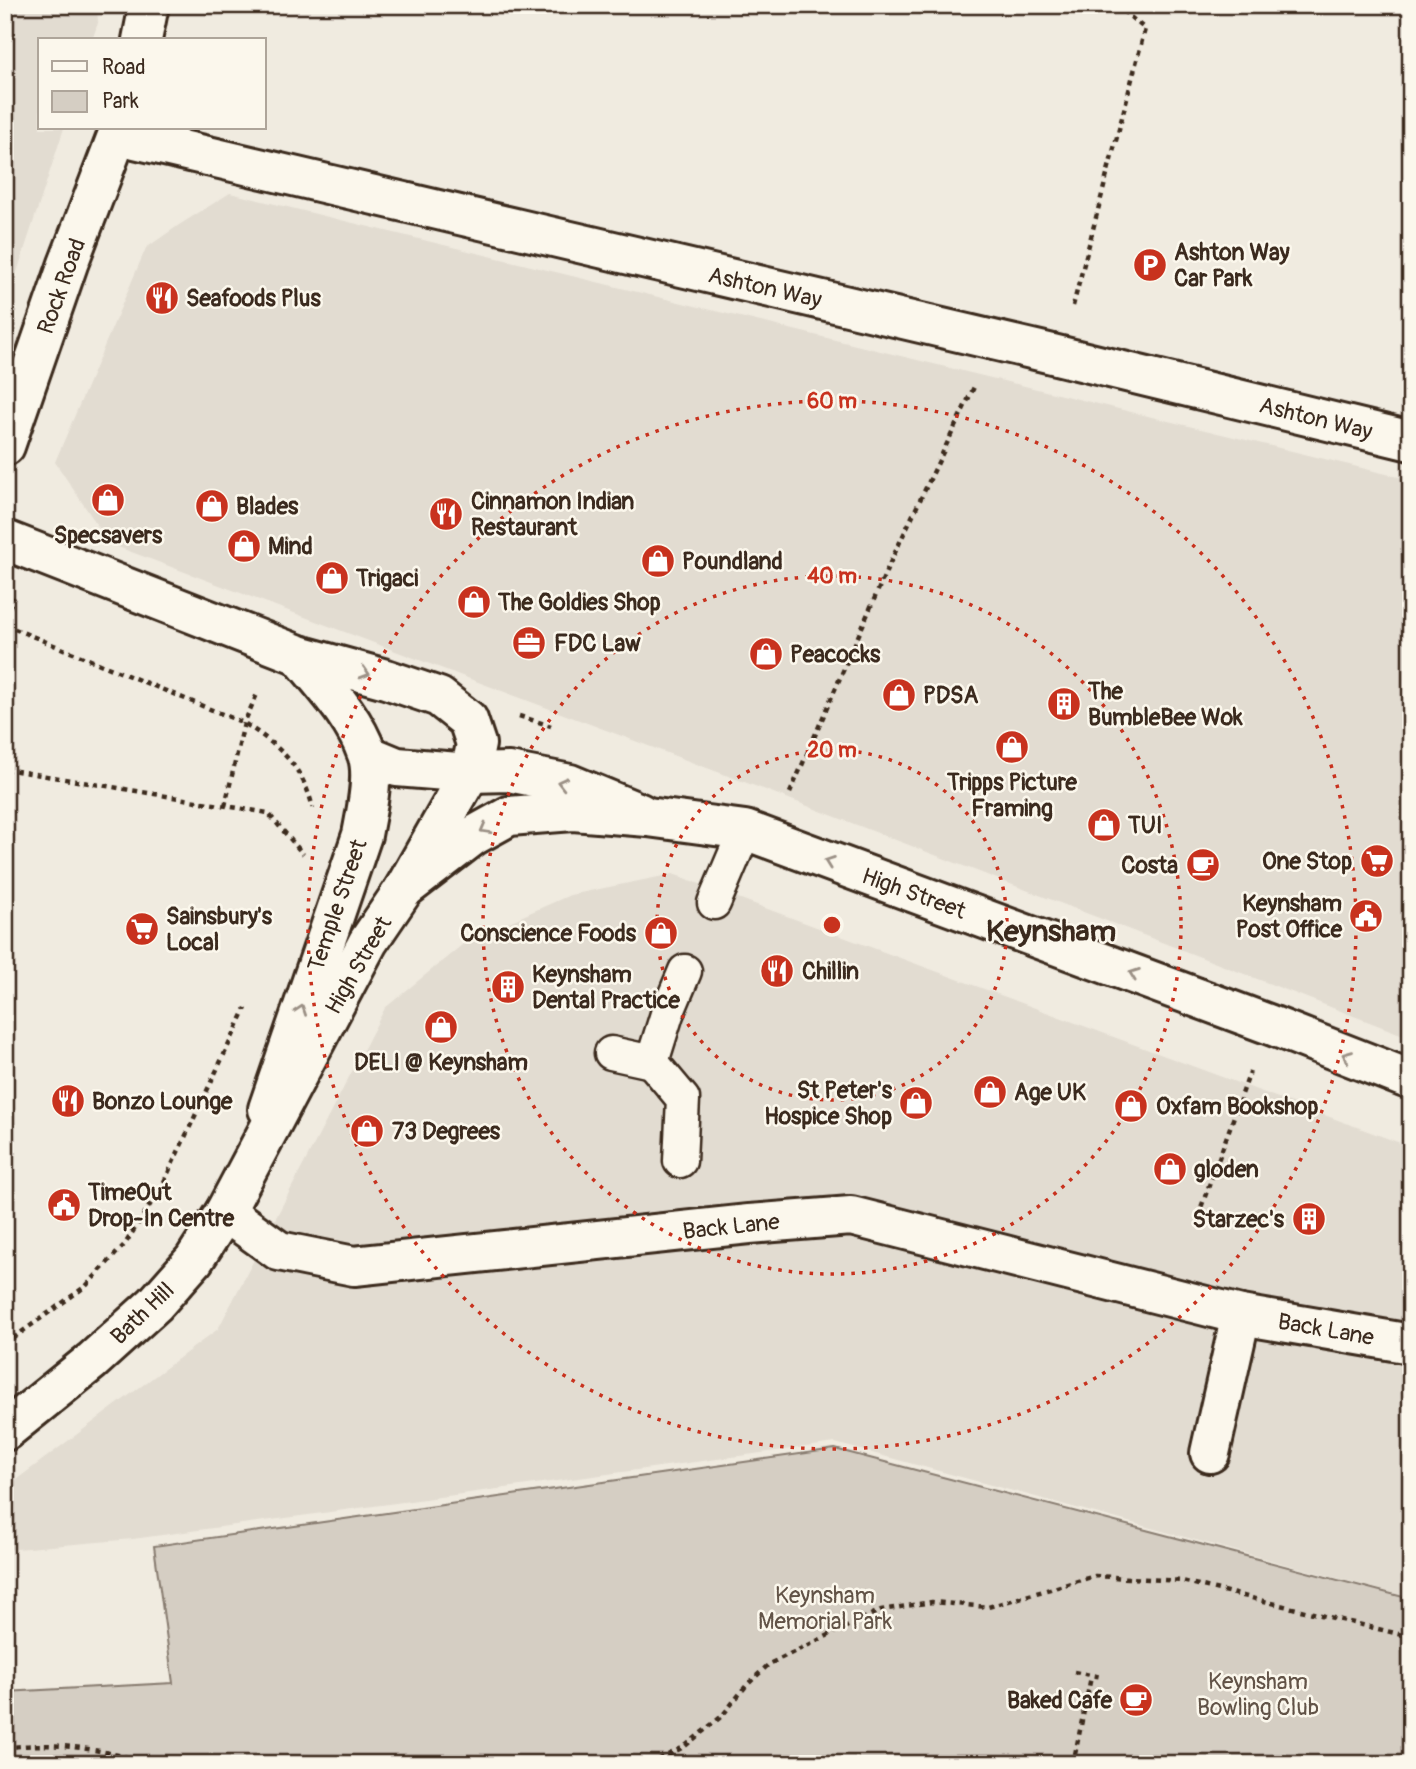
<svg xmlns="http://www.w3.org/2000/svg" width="1416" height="1769" font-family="Pangolin,sans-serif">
  <rect width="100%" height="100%" fill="#f0ebe0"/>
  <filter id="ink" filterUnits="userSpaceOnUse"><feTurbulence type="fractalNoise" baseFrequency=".0143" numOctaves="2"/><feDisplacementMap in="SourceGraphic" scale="14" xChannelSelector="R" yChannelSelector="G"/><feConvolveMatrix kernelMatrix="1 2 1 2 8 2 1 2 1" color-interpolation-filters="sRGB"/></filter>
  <g filter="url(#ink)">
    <g fill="#e2dcd1">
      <path d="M5,5H97L98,23L92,40H40V128H64L5,309Z"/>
      <path d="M230,193L1411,480V1038L771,792L110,544L55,462L146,248L179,225Z"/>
      <path d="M673,874L1411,1147V1598L835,1443L133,1539L5,1550V1488L218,1329L385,1008L468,940L570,895Z"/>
    </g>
    <path fill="#d5cec3" stroke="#887c70" stroke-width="2" d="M835,1449L1411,1599V1764H5V1692L173,1683L154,1546Z"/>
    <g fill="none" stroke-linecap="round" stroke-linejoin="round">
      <g stroke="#3b2a1e" stroke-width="37">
        <g id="service">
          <path d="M714,903L745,830"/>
          <path d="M611,1053L652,1062"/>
          <path d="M680,1161L683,1099L652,1062L667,1014L685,971"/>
        </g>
      </g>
      <g stroke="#3b2a1e" stroke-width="44">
        <g id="minor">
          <path d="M142,40L149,5"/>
          <path d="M118,135L1040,351L1411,441"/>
          <path d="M5,446L68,264L120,128"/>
          <path d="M5,540L299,655L386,679L439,697L468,720L476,744L470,773L404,889"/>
          <path d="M368,755L397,767L470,773L509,772L570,784L640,813"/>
          <path d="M268,1109L362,835C366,813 375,775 367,754C354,716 323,685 299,655"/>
          <path d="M225,1212L279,1251L354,1266L749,1224L851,1216L1241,1315L1411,1344"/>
          <path d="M1210,1453L1241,1315"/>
        </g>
      </g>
      <g stroke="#3b2a1e" stroke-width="44">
        <path id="secondary" d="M5,1431L92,1361L155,1304L194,1260L225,1212L368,942L404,889L473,836L509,816L573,811L648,817L745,830L1268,1024L1411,1080"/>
      </g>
      <g stroke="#3b2a1e" stroke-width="4.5" stroke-dasharray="5 5" stroke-linecap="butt">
        <path d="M1073,306L1145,29L1116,5"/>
        <path d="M5,617L14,597"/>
        <path d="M5,625L244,723C280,747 302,765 313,808"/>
        <path d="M519,716L551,726"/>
        <path d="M5,769L268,813L303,854"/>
        <path d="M790,793L889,565L974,387"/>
        <path d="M225,806L244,723L258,692"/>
        <path d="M1198,1216L1250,1072"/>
        <path d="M5,1344L86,1286L125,1244L162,1186L246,1008"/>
        <path d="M1074,1672L1102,1677"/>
        <path d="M5,1748C55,1740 104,1750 152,1764"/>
        <path d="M650,1764L684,1747L722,1716L746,1686L769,1664L881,1610L932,1602L988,1607L1095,1576L1182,1581L1411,1637"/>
        <path d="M1073,1764L1091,1677"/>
      </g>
      <use href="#service" stroke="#fbf7ec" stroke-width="32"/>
      <use href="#minor" stroke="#fbf7ec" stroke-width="38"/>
      <use href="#secondary" stroke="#fbf7ec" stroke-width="38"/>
    </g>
    <defs><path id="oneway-chevron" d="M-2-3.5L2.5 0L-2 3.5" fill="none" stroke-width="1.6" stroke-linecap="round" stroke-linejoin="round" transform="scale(1.75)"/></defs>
    <g stroke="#9b9085">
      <use href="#oneway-chevron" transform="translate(365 673) rotate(16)"/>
      <use href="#oneway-chevron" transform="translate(562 783) rotate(-166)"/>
      <use href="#oneway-chevron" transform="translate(485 829) rotate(151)"/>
      <use href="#oneway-chevron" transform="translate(829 862) rotate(-160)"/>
      <use href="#oneway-chevron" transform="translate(1134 974) rotate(-160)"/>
      <use href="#oneway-chevron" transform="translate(301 1010) rotate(-71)"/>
      <use href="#oneway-chevron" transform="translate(1347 1056) rotate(-158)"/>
    </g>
  </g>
  <g fill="none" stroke="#c8321e" stroke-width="3.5" stroke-dasharray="3.5 7">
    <circle cx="832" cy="925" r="175"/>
    <circle cx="832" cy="925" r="349"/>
    <circle cx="832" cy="925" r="524"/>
  </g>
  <defs>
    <g id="parking-disc" transform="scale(1.75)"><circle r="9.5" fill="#c8321e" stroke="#fbf7ec"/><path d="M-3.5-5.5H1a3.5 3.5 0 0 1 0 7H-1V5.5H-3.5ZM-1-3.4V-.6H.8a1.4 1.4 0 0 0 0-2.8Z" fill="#fff"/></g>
    <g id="restaurant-disc" transform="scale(1.75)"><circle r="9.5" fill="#c8321e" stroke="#fbf7ec"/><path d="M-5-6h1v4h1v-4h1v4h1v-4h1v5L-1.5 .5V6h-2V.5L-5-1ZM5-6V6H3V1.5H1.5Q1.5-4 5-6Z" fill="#fff"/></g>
    <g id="shop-disc" transform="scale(1.75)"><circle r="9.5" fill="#c8321e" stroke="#fbf7ec"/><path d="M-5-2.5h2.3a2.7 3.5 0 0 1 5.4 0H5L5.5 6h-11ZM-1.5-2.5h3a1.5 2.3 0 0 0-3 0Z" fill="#fff"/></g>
    <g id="office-disc" transform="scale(1.75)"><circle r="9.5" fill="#c8321e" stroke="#fbf7ec"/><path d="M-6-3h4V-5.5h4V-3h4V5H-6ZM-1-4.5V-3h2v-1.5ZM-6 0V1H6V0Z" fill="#fff"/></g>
    <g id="building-disc" transform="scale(1.75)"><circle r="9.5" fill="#c8321e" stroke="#fbf7ec"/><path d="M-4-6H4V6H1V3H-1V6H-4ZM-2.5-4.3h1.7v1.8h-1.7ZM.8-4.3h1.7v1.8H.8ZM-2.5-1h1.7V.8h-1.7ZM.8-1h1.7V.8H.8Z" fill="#fff"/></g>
    <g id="supermarket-disc" transform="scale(1.75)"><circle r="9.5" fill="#c8321e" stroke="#fbf7ec"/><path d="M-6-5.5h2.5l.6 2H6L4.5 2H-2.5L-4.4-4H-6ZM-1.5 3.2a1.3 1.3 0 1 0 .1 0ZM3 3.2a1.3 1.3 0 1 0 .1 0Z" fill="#fff"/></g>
    <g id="cafe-disc" transform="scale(1.75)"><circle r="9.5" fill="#c8321e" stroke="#fbf7ec"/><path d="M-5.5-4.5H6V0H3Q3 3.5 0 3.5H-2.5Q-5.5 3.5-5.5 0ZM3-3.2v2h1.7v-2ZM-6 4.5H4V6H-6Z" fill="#fff"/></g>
    <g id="civic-disc" transform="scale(1.75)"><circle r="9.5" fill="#c8321e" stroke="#fbf7ec"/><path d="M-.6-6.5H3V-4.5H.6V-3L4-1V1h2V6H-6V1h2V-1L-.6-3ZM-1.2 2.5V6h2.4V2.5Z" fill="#fff"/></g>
  </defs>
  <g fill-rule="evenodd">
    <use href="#parking-disc" x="1150" y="265"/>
    <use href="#restaurant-disc" x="162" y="298"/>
    <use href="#shop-disc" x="108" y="500"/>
    <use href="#shop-disc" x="212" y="506"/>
    <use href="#restaurant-disc" x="446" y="514"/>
    <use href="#shop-disc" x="244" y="546"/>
    <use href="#shop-disc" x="658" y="561"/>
    <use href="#shop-disc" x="332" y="578"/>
    <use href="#shop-disc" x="474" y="602"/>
    <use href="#office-disc" x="529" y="643"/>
    <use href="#shop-disc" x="766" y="654"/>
    <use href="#shop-disc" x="899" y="695"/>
    <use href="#building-disc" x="1064" y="704"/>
    <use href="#shop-disc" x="1012" y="747"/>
    <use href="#shop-disc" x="1104" y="825"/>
    <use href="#supermarket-disc" x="1377" y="861"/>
    <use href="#cafe-disc" x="1203" y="865"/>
    <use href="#civic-disc" x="1366" y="916"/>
    <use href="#supermarket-disc" x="142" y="929"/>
    <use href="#shop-disc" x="661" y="933"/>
    <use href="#restaurant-disc" x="777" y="971"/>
    <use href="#building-disc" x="508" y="987"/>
    <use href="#shop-disc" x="441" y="1027"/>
    <use href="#shop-disc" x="990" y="1092"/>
    <use href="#restaurant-disc" x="68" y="1101"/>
    <use href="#shop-disc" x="916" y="1103"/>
    <use href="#shop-disc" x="1131" y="1106"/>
    <use href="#shop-disc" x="367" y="1131"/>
    <use href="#shop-disc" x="1170" y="1169"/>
    <use href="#civic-disc" x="64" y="1205"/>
    <use href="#building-disc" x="1309" y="1219"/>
    <use href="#cafe-disc" x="1136" y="1700"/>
  </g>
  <g text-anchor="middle" stroke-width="5" stroke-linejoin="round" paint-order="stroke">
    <g font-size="23" font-weight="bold" fill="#3b2a1e" stroke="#fbf7ec" text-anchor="start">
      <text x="1174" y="260">Ashton Way<tspan x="1174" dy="26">Car Park</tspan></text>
      <text x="186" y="306">Seafoods Plus</text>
      <text x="471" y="509">Cinnamon Indian<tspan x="471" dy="26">Restaurant</tspan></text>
      <text x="236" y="514">Blades</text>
      <text x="108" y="543" text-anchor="middle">Specsavers</text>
      <text x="268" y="554">Mind</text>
      <text x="682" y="569">Poundland</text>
      <text x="356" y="586">Trigaci</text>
      <text x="498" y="610">The Goldies Shop</text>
      <text x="554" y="651">FDC Law</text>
      <text x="790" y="662">Peacocks</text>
      <text x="1088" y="699">The<tspan x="1088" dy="26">BumbleBee Wok</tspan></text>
      <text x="923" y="703">PDSA</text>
      <text x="1012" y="790" text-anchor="middle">Tripps Picture<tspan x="1012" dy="26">Framing</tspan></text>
      <text x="1128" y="833">TUI</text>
      <text x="1352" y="869" text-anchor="end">One Stop</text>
      <text x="1178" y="873" text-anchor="end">Costa</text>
      <text x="1342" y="911" text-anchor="end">Keynsham<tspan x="1342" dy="26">Post Office</tspan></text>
      <text x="166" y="924">Sainsbury's<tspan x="166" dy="26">Local</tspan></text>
      <text x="636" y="941" text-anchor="end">Conscience Foods</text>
      <text x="802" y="979">Chillin</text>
      <text x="532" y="982">Keynsham<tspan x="532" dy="26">Dental Practice</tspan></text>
      <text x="441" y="1070" text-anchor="middle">DELI @ Keynsham</text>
      <text x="892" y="1098" text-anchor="end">St Peter's<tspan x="892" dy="26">Hospice Shop</tspan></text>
      <text x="1014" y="1100">Age UK</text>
      <text x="92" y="1109">Bonzo Lounge</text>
      <text x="1156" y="1114">Oxfam Bookshop</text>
      <text x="392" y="1139">73 Degrees</text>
      <text x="1194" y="1177">gloden</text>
      <text x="88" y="1200">TimeOut<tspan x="88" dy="26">Drop-In Centre</tspan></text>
      <text x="1284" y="1227" text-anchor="end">Starzec's</text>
      <text x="1112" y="1708" text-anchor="end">Baked Cafe</text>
    </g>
    <g font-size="23" fill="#3b2a1e" stroke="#fbf7ec">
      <text transform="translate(61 286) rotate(-70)" y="8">Rock Road</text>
      <text transform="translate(765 287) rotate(13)" y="8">Ashton Way</text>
      <text transform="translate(1316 418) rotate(14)" y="8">Ashton Way</text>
      <text transform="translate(914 893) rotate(20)" y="8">High Street</text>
      <text transform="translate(337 905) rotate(-71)" y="8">Temple Street</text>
      <text transform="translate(358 965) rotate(-60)" y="8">High Street</text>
      <text transform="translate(731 1226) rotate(-6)" y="8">Back Lane</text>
      <text transform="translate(142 1313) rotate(-44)" y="8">Bath Hill</text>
      <text transform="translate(1326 1329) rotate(10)" y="8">Back Lane</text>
    </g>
    <g font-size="23" fill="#625347" stroke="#fbf7ec">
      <text x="825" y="1603">Keynsham<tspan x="825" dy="26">Memorial Park</tspan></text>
      <text x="1258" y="1689">Keynsham<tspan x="1258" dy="26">Bowling Club</tspan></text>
    </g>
    <g font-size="30" font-weight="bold" fill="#3b2a1e" stroke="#fbf7ec">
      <text x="1051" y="941">Keynsham</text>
    </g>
  </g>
  <circle cx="832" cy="925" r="10" fill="#c8321e" stroke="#fbf7ec" stroke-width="3.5"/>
  <g font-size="21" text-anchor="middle" font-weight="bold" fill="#c8321e" stroke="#fbf7ec" stroke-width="5" stroke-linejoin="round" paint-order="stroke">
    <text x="832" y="408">60 m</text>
    <text x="832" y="583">40 m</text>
    <text x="832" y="757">20 m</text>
  </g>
  <rect width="1416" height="1769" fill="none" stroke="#fbf7ec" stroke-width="28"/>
  <rect x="14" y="14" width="1388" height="1741" fill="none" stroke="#3b2a1e" stroke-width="2.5" filter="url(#ink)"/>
  <rect x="38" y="38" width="228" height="91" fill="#fbf7ec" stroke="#aea59a" stroke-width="2"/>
  <rect x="52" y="61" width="35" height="10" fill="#fbf7ec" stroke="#aea59a" stroke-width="2"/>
  <text x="102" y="74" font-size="21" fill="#3b2a1e">Road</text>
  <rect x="52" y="91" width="35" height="21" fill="#d5cec3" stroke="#aea59a" stroke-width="2"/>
  <text x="102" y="108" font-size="21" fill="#3b2a1e">Park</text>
</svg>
